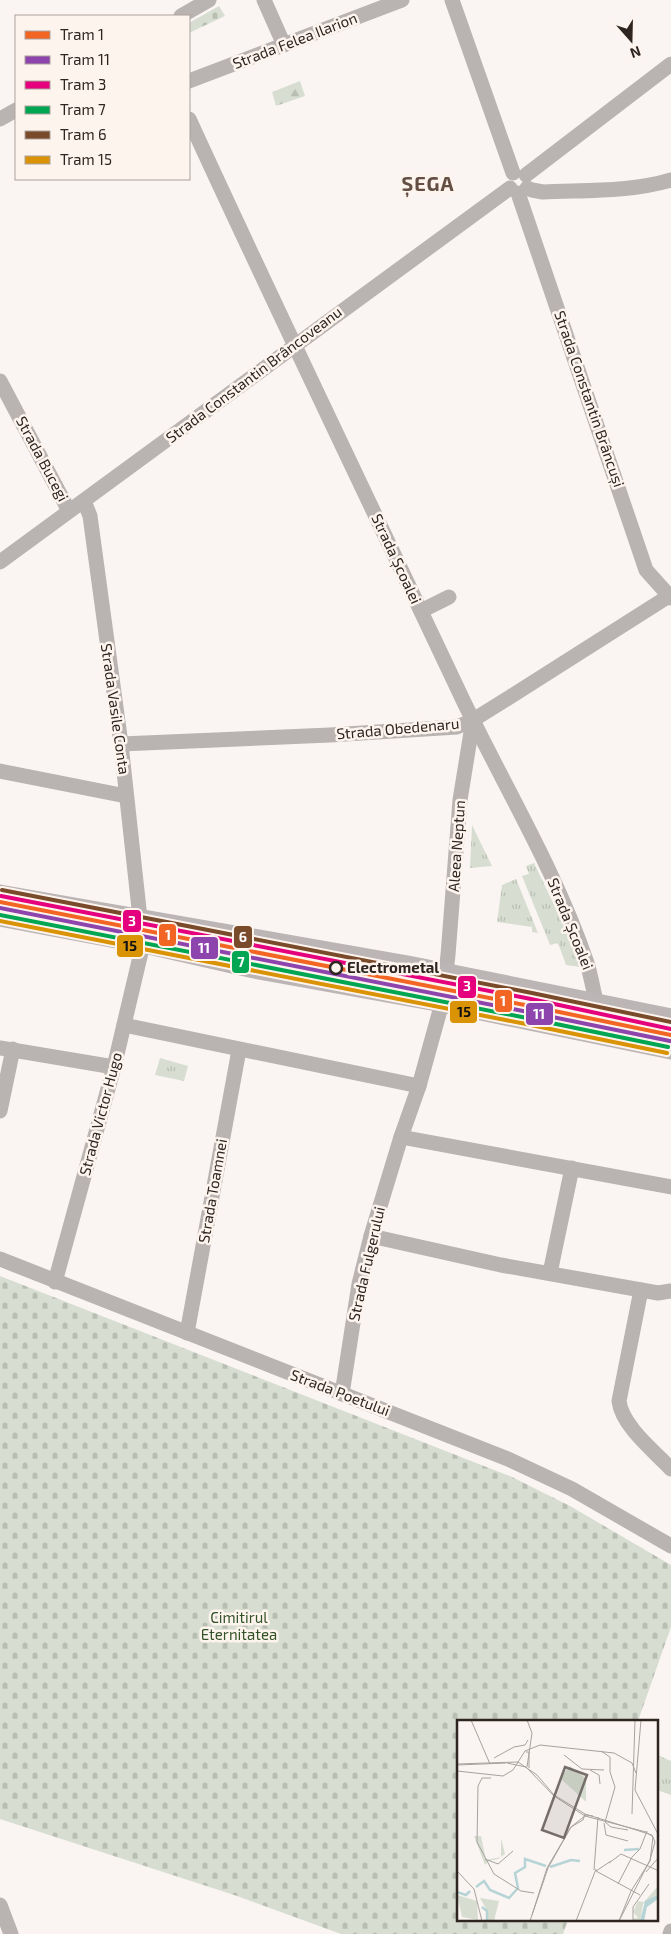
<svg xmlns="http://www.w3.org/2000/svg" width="671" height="1934" font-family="'Exo 2',sans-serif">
  <defs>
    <pattern id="grass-tufts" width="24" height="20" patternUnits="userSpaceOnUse" patternTransform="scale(1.25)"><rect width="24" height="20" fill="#d7ded1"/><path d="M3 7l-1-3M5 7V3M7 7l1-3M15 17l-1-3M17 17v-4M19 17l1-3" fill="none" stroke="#b9beb3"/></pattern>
    <pattern id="forest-firs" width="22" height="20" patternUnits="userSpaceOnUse" patternTransform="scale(1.25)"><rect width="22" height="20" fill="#d7ded1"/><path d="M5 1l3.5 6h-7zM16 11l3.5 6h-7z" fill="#b9beb3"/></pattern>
    <pattern id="cemetery-stones" width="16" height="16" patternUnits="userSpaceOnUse" patternTransform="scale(1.25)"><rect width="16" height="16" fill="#d7ded1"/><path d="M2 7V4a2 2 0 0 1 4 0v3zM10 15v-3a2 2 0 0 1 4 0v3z" fill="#b9beb3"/></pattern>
  </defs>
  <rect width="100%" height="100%" fill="#faf5f2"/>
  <g fill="url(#grass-tufts)">
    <path d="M472,825L492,866L470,868Z"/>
    <path d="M534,863L580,959L581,967L566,965L558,943L550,945L522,876L529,874L526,866Z"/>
    <path d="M516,879L538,933L532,932V927L497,922L502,885Z"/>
    <path d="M0,900L151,927L149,939L0,912Z"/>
    <path d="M159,929L315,957L314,962L402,979L400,989L157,942Z"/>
    <path d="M488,992C549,1004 610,1011 671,1024V1043L576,1023L577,1017L486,1000Z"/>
    <path d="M160,1058L188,1066L184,1081L155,1075Z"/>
    <path d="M658,1755L671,1761V1795L657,1790Z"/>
  </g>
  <path fill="url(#forest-firs)" d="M300,81L305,96L276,106L272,92Z"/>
  <g fill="url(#cemetery-stones)">
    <path d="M219,6L225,16L189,33V23Z"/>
    <path d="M0,1276L512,1477L570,1506L671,1565V1627L638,1721L458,1722V1920H568L563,1934H341L237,1896L0,1819Z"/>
  </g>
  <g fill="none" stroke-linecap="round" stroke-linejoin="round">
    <g stroke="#b9b3b2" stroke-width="15">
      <path d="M264,0L284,45"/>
      <path d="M452,0L513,173"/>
      <path d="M181,16L209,0"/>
      <path d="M189,81L402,0"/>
      <path d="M0,119L16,110"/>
      <path d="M189,119C278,313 371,505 462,698C504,786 556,871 587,963C591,976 593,989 596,1001"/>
      <path d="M526,175L671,64"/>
      <path d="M527,188L532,190L543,192C584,190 632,192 671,180"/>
      <path d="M518,193L646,570L671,598"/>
      <path d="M0,381L69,511"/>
      <path d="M84,501L90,516L121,744L140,918"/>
      <path d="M0,562L510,188"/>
      <path d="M421,611L449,597"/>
      <path d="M121,744L330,735L457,727L473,720L510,697L669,596"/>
      <path d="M0,771L126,796"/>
      <path d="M124,1025L419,1086"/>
      <path d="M0,1048L114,1067"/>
      <path d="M0,1111L13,1049"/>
      <path d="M401,1137L671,1187"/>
      <path d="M371,1236L501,1265L658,1293L671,1291"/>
      <path d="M0,1259L508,1459L572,1489L671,1546"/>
      <path d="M550,1273L572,1168"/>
      <path d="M55,1282L114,1067L143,944"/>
      <path d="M641,1290L619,1401C622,1426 654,1451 671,1469"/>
      <path d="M187,1333L239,1050"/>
      <path d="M342,1394L359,1284L371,1236L401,1137L419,1086L442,1003L448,955L460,800L473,720"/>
      <path d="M0,1905L11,1934"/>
      <path d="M670,1934L671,1931"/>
    </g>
    <g stroke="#bcb5b6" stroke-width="19">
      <path d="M0,894L408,965L671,1018"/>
      <path d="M0,917L153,946L254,969L442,1003L671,1050"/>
    </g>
    <g stroke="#fef4ee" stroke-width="8">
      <path id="tram-1" d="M0,902L530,1006L671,1035"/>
    </g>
    <g stroke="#fef4ee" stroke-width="8">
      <path id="tram-2" d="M0,908L528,1012L670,1041"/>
    </g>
    <g stroke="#fef4ee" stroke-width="8">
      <path id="tram-3" d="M1,896L531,999L671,1029"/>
    </g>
    <g stroke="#fef4ee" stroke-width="8">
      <path id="tram-4" d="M0,915L527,1018L668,1047"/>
    </g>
    <g stroke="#fef4ee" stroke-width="8">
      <path id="tram-5" d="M2,890L532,993L671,1022"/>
    </g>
    <g stroke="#fef4ee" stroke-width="8">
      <path id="tram-6" d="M0,921L526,1024L667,1053"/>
    </g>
    <use href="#tram-1" stroke="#f26522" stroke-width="4"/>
    <use href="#tram-2" stroke="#8e44ad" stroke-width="4"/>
    <use href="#tram-3" stroke="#e5007d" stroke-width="4"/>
    <use href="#tram-4" stroke="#00a651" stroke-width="4"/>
    <use href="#tram-5" stroke="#7a4b2a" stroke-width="4"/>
    <use href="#tram-6" stroke="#d99305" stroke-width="4"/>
  </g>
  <circle fill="#fef4ee" stroke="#2e2520" stroke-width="2.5" cx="336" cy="968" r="6"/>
  <g text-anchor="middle" stroke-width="5" stroke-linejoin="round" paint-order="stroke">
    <g font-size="15" fill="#2e2520" stroke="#fef4ee">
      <text transform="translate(295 41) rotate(-21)" y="5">Strada Felea Ilarion</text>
      <text transform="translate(254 375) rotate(-37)" y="5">Strada Constantin Brâncoveanu</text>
      <text transform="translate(589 399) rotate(71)" y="5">Strada Constantin Brâncuși</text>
      <text transform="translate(42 459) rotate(62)" y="5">Strada Bucegi</text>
      <text transform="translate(396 559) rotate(65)" y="5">Strada Școalei</text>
      <text transform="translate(115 709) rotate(82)" y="5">Strada Vasile Conta</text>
      <text transform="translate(398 729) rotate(-5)" y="5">Strada Obedenaru</text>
      <text transform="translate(457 846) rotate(-86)" y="5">Aleea Neptun</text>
      <text transform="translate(570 924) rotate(68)" y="5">Strada Școalei</text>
      <text transform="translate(101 1114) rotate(-75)" y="5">Strada Victor Hugo</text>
      <text transform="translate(213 1191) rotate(-80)" y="5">Strada Toamnei</text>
      <text transform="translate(367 1264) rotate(-77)" y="5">Strada Fulgerului</text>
      <text transform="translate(340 1393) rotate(21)" y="5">Strada Poetului</text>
    </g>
    <g font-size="15" font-weight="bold" fill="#2e2520" stroke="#fef4ee" text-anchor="start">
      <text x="347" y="973">Electrometal</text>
    </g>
    <g font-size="15" fill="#325227" stroke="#fef4ee">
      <text x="239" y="1623">Cimitirul<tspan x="239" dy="17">Eternitatea</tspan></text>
    </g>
    <g font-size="20" font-weight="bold" letter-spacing="1" fill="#624e43" stroke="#fef4ee">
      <text x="428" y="191">ȘEGA</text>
    </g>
  </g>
  <g transform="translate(457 1720)">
    <rect width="201" height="201" fill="#faf5f2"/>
    <path d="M17,116H24L29,140L44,137V118L48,134L41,139L32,141L28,145ZM201,166V174L186,184L183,201H176L177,198H181L176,192L181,181L187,182ZM0,175L20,181L21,200L5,197Z" fill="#d7ded1"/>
    <path d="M23,178L42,181L37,201L30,200L31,192Z" fill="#d7ded1"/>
    <path d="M113,46L129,59V82L103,58Z" fill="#d7ded1"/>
    <path d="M202,174L201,179L190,187L187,201H183L188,181Z" fill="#b6d4d6"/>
    <path fill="none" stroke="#b6d4d6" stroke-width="2.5" d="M167,130L182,129M93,147L114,140L123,141M19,167L27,161L33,170L52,178L61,168L58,153L68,147V139L89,146M0,172L9,175L13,171M25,187L30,191V201"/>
    <path fill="none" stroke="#a8a29e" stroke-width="1" d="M14,0L33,44M184,0L178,70L202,116M144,31L153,37V52L158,67L148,102L154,107L171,110M69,32H72V48M107,35L125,49L147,50M37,38L57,27L68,25L71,20M50,43L69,47L97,76L128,96L189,112L196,117L193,141L174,171L162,201M0,44L61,42L80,55L97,75L128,94L195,115L198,122L193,140L162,201M0,45L49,43M70,47L75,13L70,0M133,50L142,55L143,64M0,51L46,56L56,50L68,31L83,25L157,33L175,43L179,53M34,58H25L21,66L20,122L37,154L64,171L77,173M175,94L178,0M147,103L149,115L171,121M28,139L41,144L56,131M152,143L164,134L202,151M137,150L141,97M0,151L17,169L25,201M139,151L183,175M139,151L154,141M189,152L202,137M161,164L175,137L183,129L190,111M75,195L90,148L114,107L126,100L128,94M73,201L91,148L114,107L129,95L136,96M119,201L139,149M176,201V187L192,164"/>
    <path fill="#756e6a" fill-opacity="0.15" stroke="#756e6a" stroke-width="2.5" d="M108,47L130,55L107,118L85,110Z"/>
    <rect width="201" height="201" fill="none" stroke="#2e2520" stroke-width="2.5"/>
  </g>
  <g stroke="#fef4ee" stroke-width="2">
    <rect x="122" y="909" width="20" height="24" rx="5" fill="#e5007d"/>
    <rect x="158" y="923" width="19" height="24" rx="5" fill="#f26522"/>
    <rect x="233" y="925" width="20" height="24" rx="5" fill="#7a4b2a"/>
    <rect x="116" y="934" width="28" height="24" rx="5" fill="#d99305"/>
    <rect x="190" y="936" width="29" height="24" rx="5" fill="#8e44ad"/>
    <rect x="231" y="950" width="19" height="24" rx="5" fill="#00a651"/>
    <rect x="457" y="975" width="20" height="24" rx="5" fill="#e5007d"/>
    <rect x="494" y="989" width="19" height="24" rx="5" fill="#f26522"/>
    <rect x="449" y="1000" width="29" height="24" rx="5" fill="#d99305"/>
    <rect x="525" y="1002" width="29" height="24" rx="5" fill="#8e44ad"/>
  </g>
  <g font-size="14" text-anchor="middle" font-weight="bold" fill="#fff">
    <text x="132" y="926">3</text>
    <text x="168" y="940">1</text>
    <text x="243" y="942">6</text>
    <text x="204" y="953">11</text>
    <text x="241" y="967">7</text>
    <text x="467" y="991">3</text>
    <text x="503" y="1006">1</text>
    <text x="539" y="1019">11</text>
  </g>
  <g font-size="14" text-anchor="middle" font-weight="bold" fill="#111">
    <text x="130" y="951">15</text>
    <text x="464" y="1017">15</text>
  </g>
  <rect x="15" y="15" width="175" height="165" fill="#fef4ee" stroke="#aba19c"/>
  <rect x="25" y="31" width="25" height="8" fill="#f26522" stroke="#aba19c"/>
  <text x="60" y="40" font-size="15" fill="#2e2520">Tram 1</text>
  <rect x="25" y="56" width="25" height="8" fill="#8e44ad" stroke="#aba19c"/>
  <text x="60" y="65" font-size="15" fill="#2e2520">Tram 11</text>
  <rect x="25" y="81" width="25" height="8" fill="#e5007d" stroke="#aba19c"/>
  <text x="60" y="90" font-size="15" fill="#2e2520">Tram 3</text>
  <rect x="25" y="106" width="25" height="8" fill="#00a651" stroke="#aba19c"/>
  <text x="60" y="115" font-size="15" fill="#2e2520">Tram 7</text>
  <rect x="25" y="131" width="25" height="8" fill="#7a4b2a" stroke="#aba19c"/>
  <text x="60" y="140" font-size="15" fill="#2e2520">Tram 6</text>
  <rect x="25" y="156" width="25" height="8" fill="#d99305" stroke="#aba19c"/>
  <text x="60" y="165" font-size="15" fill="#2e2520">Tram 15</text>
  <g transform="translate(631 40) rotate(160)" stroke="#fef4ee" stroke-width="4" paint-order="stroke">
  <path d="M0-4L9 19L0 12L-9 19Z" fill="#2e2520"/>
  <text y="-8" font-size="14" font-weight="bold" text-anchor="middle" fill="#2e2520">N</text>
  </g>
</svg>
